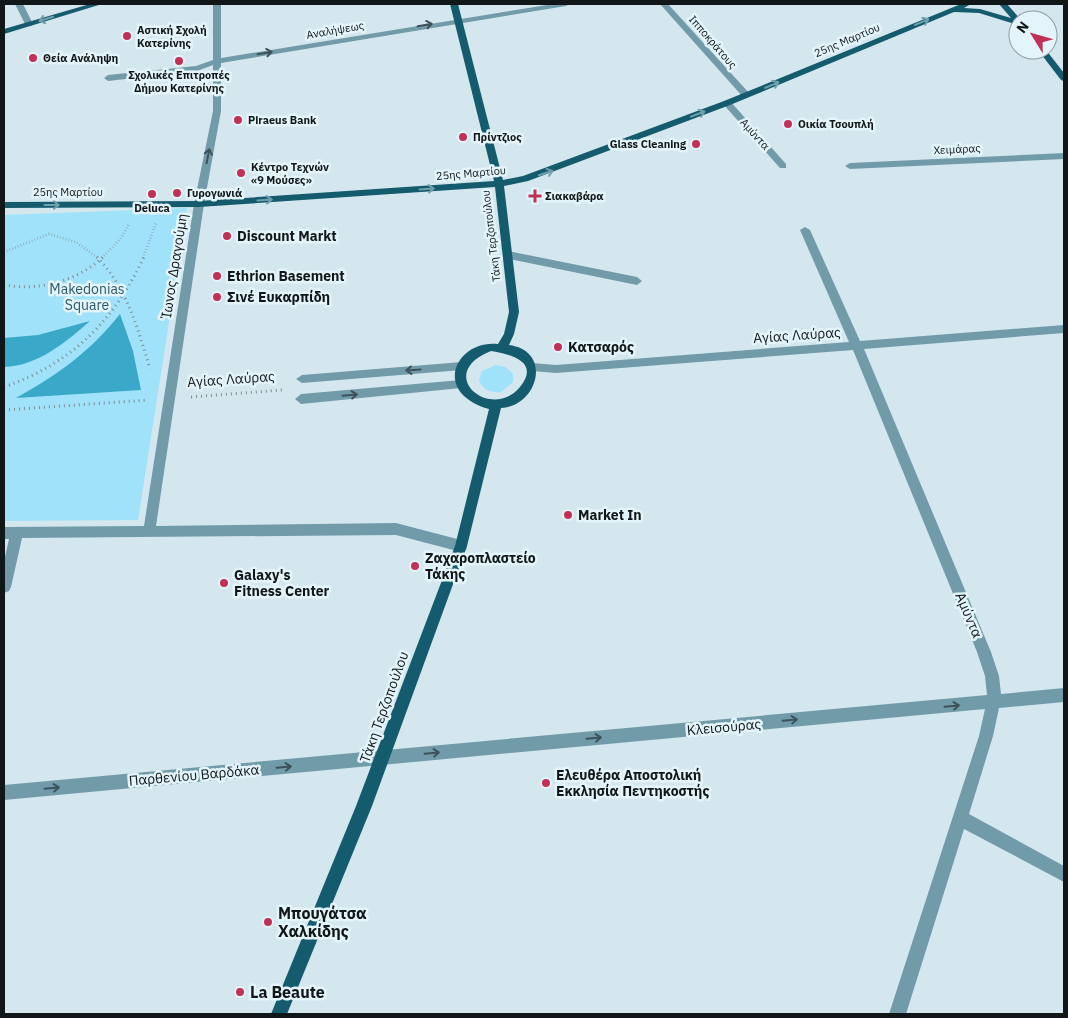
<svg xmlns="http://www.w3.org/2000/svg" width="1068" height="1018" font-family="'IBM Plex Sans',sans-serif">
  <rect width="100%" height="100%" fill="#d5e7ee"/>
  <g fill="#9fe2f9">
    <path d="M187,208L138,520L4,521V215Z"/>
    <path d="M496,365L506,367L513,374V382L501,392C491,393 483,390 479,380L482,371Z"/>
  </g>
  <g fill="#3aa9c9">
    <path d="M120,314L133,351L141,390L16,398C56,376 91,351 120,314Z"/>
    <path d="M90,321C66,342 38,366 4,367V338L38,335Z"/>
  </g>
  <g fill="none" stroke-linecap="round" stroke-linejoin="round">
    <g stroke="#808d92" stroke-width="2.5" stroke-dasharray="0.5 2.5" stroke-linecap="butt">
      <path d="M4,252L49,234L76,242L98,258"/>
      <path d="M102,258L122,237L129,224"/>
      <path d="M143,258L156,223"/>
    </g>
    <g stroke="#808d92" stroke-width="3" stroke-dasharray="1 4" stroke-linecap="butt">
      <path d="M97,257C127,288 138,329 150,369"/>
      <path d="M4,285C39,291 76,282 103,257"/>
      <path d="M4,387C72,363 113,322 144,257"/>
      <path d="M191,397L282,390"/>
      <path d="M4,410L148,400"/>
    </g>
    <g fill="#729ba9" fill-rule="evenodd">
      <path d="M15,4H23L33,24L32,26H26Z"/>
      <path d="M213,4H221V58L553,4H570L566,6L221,63V111L204,204L156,526L396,523L461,540L466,542L467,546L466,550L461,552L396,535L22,538L11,587L9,591L4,593V561L9,539H4V527L144,526L194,204L213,111V65L197,71L108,81L104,78L108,75L196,66L213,60Z"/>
      <path d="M660,4H668L749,93V97H743Z"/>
      <path d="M727,100L730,101L786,164V168H780L724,105L723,103Z"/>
      <path d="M1064,153V159L850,169L845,166L850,163Z"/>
      <path d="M805,227L810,230L860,341L1064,325V333L864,349L991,652L999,676L1001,694L1064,688V702L999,708L993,736L969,814L1064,866V882L964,829L906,1014H889L979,736L985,709L4,800V785L987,695L985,676L977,652L853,350L556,373L532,371L526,367L532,363L556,365L849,342L800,230Z"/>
      <path d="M508,251L637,277L642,281L637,285L504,258L503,255Z"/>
      <path d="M462,362L468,366L462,370L302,383L296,379L302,375Z"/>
      <path d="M461,380L467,384L461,388L301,404L295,399L301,394Z"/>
    </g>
    <g fill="#145b6e" fill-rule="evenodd">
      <path d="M90,4H102L4,34V29Z"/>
      <path d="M450,4H458L503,180L523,176L724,101L961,4H971L964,8L980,9L1011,18L999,4H1007L1021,20H1018V25L979,13L954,12L730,105L528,181L504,186L519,312L514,334L509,345C553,351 538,406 501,408L467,546L372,806L287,1014H271L356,806L455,546L489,409C430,392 457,339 498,344L504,334L509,312L495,187L199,207L4,208V202L199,201L494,181ZM491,351C509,354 541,361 520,387C491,422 433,374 491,351Z"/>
      <path d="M1038,50H1046L1064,73V81L1061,80Z"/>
    </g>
  </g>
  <defs><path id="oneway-shaft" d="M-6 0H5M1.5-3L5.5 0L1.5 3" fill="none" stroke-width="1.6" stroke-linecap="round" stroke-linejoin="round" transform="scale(1.25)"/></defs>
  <g stroke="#71a0ad">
    <use href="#oneway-shaft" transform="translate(46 19) rotate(163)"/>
    <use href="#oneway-shaft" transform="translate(922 22) rotate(-23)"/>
    <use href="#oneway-shaft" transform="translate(772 85) rotate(-23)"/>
    <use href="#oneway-shaft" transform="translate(698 114) rotate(-21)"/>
    <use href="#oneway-shaft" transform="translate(546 173) rotate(-18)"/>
    <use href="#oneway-shaft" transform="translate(427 189) rotate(-4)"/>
    <use href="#oneway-shaft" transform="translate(265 200) rotate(-4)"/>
    <use href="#oneway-shaft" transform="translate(52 205)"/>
  </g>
  <g stroke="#3d525a">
    <use href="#oneway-shaft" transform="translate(425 25) rotate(-10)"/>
    <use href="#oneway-shaft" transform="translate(265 53) rotate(-10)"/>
    <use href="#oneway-shaft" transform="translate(208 156) rotate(-79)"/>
    <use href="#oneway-shaft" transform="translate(413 370) rotate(176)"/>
    <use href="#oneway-shaft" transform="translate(350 395) rotate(-5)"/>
    <use href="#oneway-shaft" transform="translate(952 706) rotate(-5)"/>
    <use href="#oneway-shaft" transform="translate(790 720) rotate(-5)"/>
    <use href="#oneway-shaft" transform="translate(594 738) rotate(-5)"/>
    <use href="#oneway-shaft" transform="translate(432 753) rotate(-5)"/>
    <use href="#oneway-shaft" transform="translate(284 767) rotate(-5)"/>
    <use href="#oneway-shaft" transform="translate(52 788) rotate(-5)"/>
  </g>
  <g fill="#c13155" stroke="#e3f5fb" stroke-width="2">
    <circle cx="127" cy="36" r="5"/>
    <circle cx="33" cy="58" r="5"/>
    <circle cx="179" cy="61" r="5"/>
    <circle cx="238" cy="120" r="5"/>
    <circle cx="788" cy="124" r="5"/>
    <circle cx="463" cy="137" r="5"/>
    <circle cx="696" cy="144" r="5"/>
    <circle cx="241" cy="173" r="5"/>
    <circle cx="177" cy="193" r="5"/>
    <circle cx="152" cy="194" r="5"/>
    <path d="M532.5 188.5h5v5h5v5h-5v5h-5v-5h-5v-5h5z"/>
    <circle cx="227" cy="236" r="5"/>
    <circle cx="217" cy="276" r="5"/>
    <circle cx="217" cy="297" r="5"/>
    <circle cx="558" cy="347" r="5"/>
    <circle cx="568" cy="515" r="5"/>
    <circle cx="415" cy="566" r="5"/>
    <circle cx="224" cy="583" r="5"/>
    <circle cx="546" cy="783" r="5"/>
    <circle cx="268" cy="922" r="5"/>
    <circle cx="240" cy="992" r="5"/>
  </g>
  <g text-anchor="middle" stroke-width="5" stroke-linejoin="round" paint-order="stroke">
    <g font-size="11" font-weight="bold" fill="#111719" stroke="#e3f5fb" text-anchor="start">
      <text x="137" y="34">Αστική Σχολή<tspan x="137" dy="13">Κατερίνης</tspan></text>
      <text x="43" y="62">Θεία Ανάληψη</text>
      <text x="179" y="79" text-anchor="middle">Σχολικές Επιτροπές<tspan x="179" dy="13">Δήμου Κατερίνης</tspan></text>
      <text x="248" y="124">Piraeus Bank</text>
      <text x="798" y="128">Οικία Τσουπλή</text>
      <text x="473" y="141">Πρίντζιος</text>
      <text x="686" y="148" text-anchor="end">Glass Cleaning</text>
      <text x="251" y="171">Κέντρο Τεχνών<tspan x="251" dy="13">«9 Μούσες»</tspan></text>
      <text x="187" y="197">Γυρογωνιά</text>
      <text x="545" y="200">Σιακαβάρα</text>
      <text x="152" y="212" text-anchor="middle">Deluca</text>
    </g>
    <g font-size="11" fill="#111719" stroke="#e3f5fb">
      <text transform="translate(335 30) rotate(-10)" y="4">Αναλήψεως</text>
      <text transform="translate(847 40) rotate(-23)" y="4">25ης Μαρτίου</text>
      <text transform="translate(713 42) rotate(49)" y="4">Ιπποκράτους</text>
      <text transform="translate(755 134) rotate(48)" y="4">Αμύντα</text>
      <text transform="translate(957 149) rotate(-3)" y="4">Χειμάρας</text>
      <text transform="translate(471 173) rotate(-5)" y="4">25ης Μαρτίου</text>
      <text x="68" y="196">25ης Μαρτίου</text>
      <text transform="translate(491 236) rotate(-97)" y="4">Τάκη Τερζοπούλου</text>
    </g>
    <g font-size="14" font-weight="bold" fill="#111719" stroke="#e3f5fb" text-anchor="start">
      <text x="237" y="241">Discount Markt</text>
      <text x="227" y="281">Ethrion Basement</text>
      <text x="227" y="302">Σινέ Ευκαρπίδη</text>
      <text x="568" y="352">Κατσαρός</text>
      <text x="578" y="520">Market In</text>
      <text x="425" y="563">Ζαχαροπλαστείο<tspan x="425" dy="16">Τάκης</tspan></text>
      <text x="234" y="580">Galaxy's<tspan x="234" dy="16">Fitness Center</tspan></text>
      <text x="556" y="780">Ελευθέρα Αποστολική<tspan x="556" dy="16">Εκκλησία Πεντηκοστής</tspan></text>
    </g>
    <g font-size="14" fill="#111719" stroke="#e3f5fb">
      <text transform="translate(174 266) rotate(-81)" y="5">Ίωνος Δραγούμη</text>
      <text transform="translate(797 335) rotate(-4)" y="5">Αγίας Λαύρας</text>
      <text transform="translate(231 379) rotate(-4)" y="5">Αγίας Λαύρας</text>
      <text transform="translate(969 615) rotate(67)" y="5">Αμύντα</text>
      <text transform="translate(384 707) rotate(-70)" y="5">Τάκη Τερζοπούλου</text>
      <text transform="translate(724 727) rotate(-5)" y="5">Κλεισούρας</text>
      <text transform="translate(194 775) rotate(-5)" y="5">Παρθενίου Βαρδάκα</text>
    </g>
    <g font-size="14" fill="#2b5867" stroke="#e3f5fb">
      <text x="87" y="294">Makedonias<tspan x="87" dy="16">Square</tspan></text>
    </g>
    <g font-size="16" font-weight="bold" fill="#111719" stroke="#e3f5fb" text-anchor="start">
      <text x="278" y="919">Μπουγάτσα<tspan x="278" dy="18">Χαλκίδης</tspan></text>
      <text x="250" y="998">La Beaute</text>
    </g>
  </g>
  <rect width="1068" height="1018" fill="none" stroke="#111719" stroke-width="10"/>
  <g transform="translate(1033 35) rotate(307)"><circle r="24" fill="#e3f5fb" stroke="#8f9ca1"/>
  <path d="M0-4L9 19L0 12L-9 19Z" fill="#c13155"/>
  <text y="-8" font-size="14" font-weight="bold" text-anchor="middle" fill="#111719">N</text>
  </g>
</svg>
